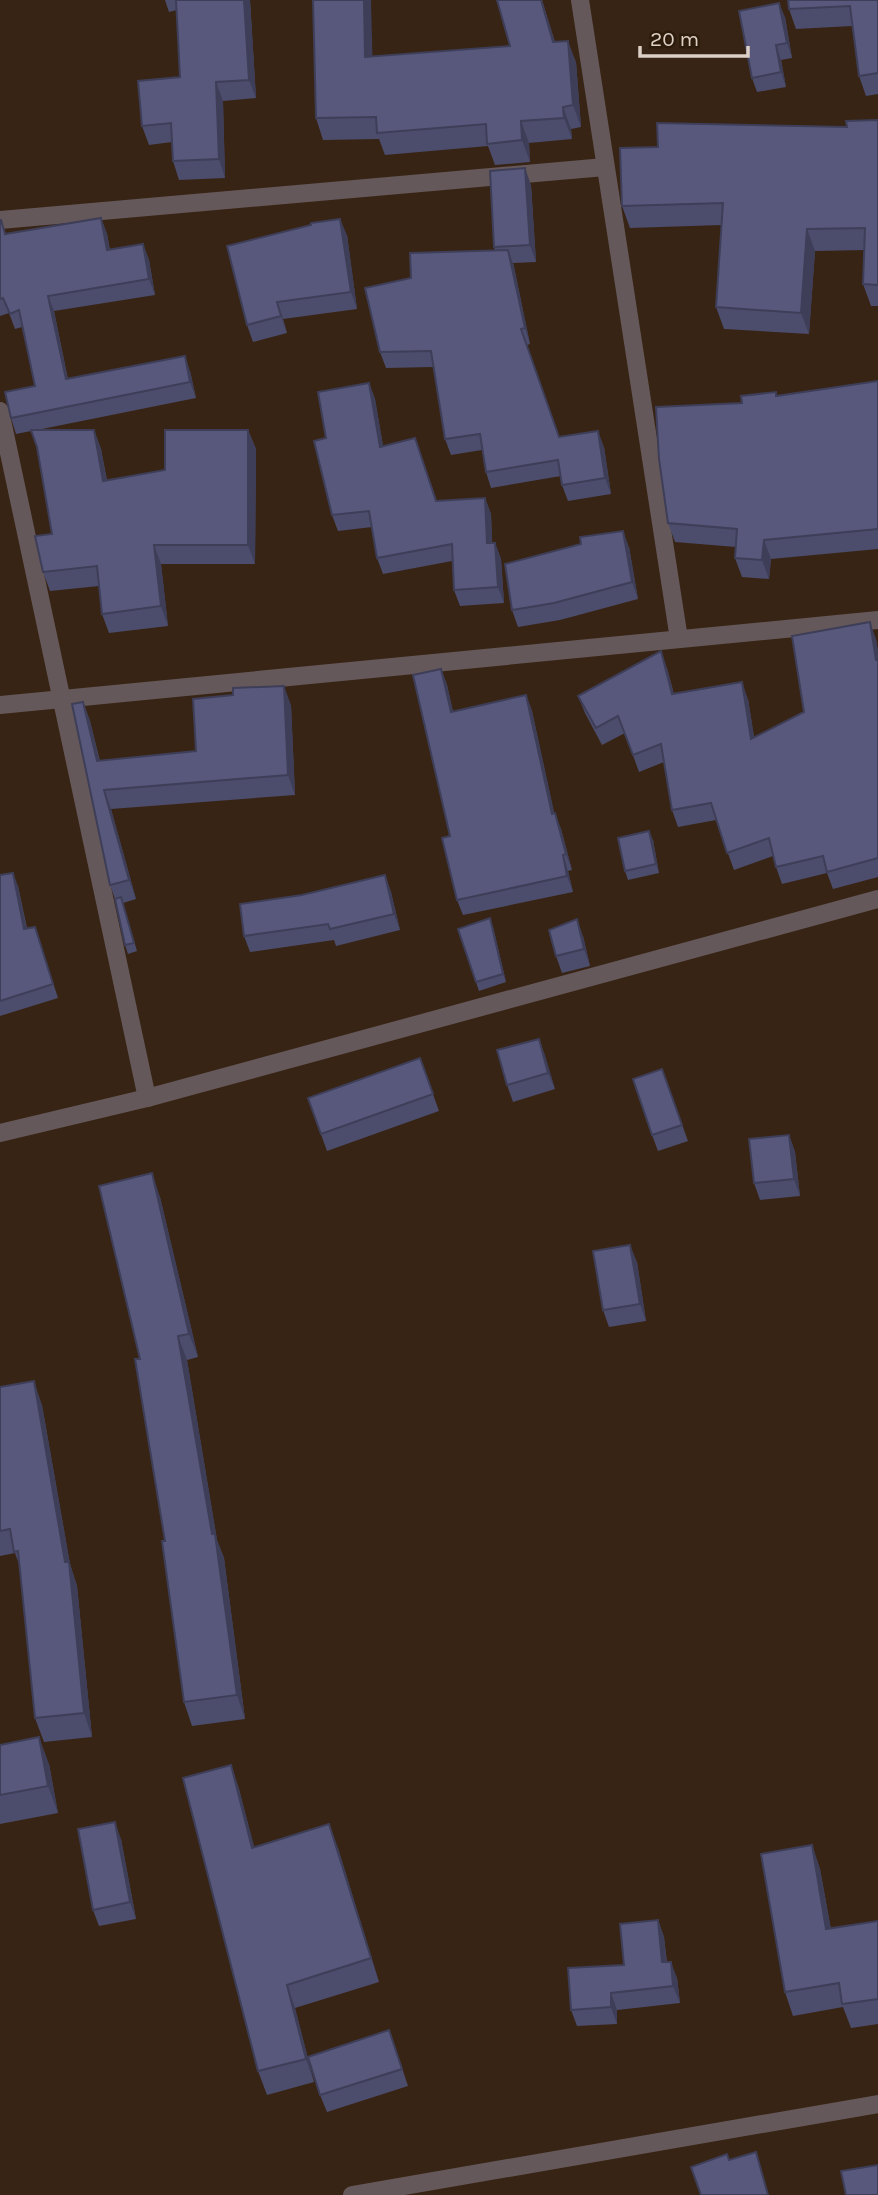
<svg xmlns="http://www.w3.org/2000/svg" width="878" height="2195" font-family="Karla,sans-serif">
  <rect width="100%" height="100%" fill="#372414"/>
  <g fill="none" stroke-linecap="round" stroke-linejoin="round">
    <g stroke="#65585a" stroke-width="18">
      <path d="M580,0L679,639"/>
      <path d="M0,220L605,167"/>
      <path d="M0,411L147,1098"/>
      <path d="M0,705L878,620"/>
      <path d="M0,1133L147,1098L878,899"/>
      <path d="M352,2195L878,2104"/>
    </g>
  </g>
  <g fill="#4c4c6c">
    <path d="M165,0H250L256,98L223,101L225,178L179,180L173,161L172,142L149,145L142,126L180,77L177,10L169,12Z"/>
    <path d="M542,0L555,42L576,62L581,127L571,129L572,139L529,143L530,162L495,165L488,146L385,155L379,139L323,140L316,118L372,57L510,46Z"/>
    <path d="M878,0V94L866,96L859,76L852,26L796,29L789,9Z"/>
    <path d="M785,17L792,58L781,60L786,87L757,92L752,78Z"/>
    <path d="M878,120V306H871L863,284L865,250L815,251L809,334L724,329L716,307L722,225L630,228L622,206L658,147L847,127Z"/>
    <path d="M531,185L536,262L513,263L530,344L527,345L559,437L604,447L611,494L568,501L562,485L561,476L491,488L486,472L482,450L451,455L445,439L434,367L386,368L380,352L411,278L495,251L494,247Z"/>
    <path d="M101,218L107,234L110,250L143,244L149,260L155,295L54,311L68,379L190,371L196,398L37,430H94L101,449L107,480L165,470L248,430L256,449L255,564H161L168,626L109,633L102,614L99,586L50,591L43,572L52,534L37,447L31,431L16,434L11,418L35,386L22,327L15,329L9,313L0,316V220H1L6,234Z"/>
    <path d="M347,235L357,309L283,319L287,333L253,342L247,325Z"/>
    <path d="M878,381V549L771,559L769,579L742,577L735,558L736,547L675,542L668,523L742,403L776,392L777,396Z"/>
    <path d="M369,383L375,399L383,446L415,438L437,501L485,498L491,514L492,543H495L501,559L504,603L460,606L454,590L452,561L383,574L377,558L372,527L338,531L332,515L326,438Z"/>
    <path d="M629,547L638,599L560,620L518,627L512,610Z"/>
    <path d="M876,639L878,652V877L833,889L827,873L782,884L776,867L773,856L734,870L716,820L678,827L672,810L664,762L639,772L625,733L602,745L585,713L578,696L667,668L674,694L748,699L754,737L804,712Z"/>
    <path d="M441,669L447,685L453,712L526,695L532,711L554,813L561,829L572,870L568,871L573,892L463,915L457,900L450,836Z"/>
    <path d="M83,702L90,721L100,761L196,751L291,705L295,795L111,809L136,899L123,903L137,951L128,954L125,945L115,899L110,885Z"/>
    <path d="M653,840L659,873L628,880L625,871Z"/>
    <path d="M0,875L18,886L27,928L35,927L58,998L0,1016Z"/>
    <path d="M385,875L391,892L400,930L336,946L334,940L250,952L244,936L302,895Z"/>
    <path d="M493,927L506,982L479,991L458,929Z"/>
    <path d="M583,936L590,966L562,973L556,956Z"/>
    <path d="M539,1039L555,1089L513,1102L507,1085Z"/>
    <path d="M420,1058L439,1111L327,1151L308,1098Z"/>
    <path d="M662,1069L688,1141L658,1151L652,1135Z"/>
    <path d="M789,1135L795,1152L800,1196L760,1200L754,1183Z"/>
    <path d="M160,1197L198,1357L187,1360L217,1540L224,1558L245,1719L192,1726L184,1702L165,1541L140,1359Z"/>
    <path d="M637,1262L646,1321L609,1327L603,1310Z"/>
    <path d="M0,1387L42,1405L70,1564L77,1586L92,1737L44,1742L35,1718L20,1567L15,1553L0,1556Z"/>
    <path d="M0,1745L49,1764L58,1813L0,1824Z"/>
    <path d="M231,1765L239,1789L254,1848H338L379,1982L295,2008L314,2082L267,2095L258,2071Z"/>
    <path d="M121,1839L136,1919L99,1926L93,1910Z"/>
    <path d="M812,1845L820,1869L831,1929L878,1921V2024L851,2028L843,2007L793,2016L785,1992Z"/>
    <path d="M658,1920L664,1937L667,1962L677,1978L680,2003L617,2010V2024L577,2026L571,2010L624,1965Z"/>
    <path d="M395,2047L408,2086L327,2112L320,2095Z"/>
  </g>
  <g fill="#3e3e58">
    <path d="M244,0H250L256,98L249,80Z"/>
    <path d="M364,0H371L373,79L365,57Z"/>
    <path d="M541,0H542L561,64L553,42Z"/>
    <path d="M779,3L785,17L792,58L787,43Z"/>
    <path d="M568,41L576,62L581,127L573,105Z"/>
    <path d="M776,45L781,60L786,87L781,72Z"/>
    <path d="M216,82L223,101L225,178L219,159Z"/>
    <path d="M563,107L571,129L572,139L564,118Z"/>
    <path d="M521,121L529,143L530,162L522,140Z"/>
    <path d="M525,168L531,185L536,262L530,245Z"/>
    <path d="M101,218L107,234L112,266L107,250Z"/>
    <path d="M340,219L347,235L357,309L351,292Z"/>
    <path d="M807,229L815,251L809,334L801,313Z"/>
    <path d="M143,244L149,260L155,295L149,279Z"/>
    <path d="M508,250L514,266L530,344L525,328Z"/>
    <path d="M48,296L54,311L71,395L66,379Z"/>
    <path d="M277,302L283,319L287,333L281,316Z"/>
    <path d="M185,356L190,371L196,398L190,382Z"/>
    <path d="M369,383L375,399L386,463L380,447Z"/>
    <path d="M94,430L101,449L110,500L103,481Z"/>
    <path d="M248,430L256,449L255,564L248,545Z"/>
    <path d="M598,431L604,447L611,494L605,478Z"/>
    <path d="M485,498L491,514L493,559L487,543Z"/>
    <path d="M623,531L629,547L638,599L632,582Z"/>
    <path d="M764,540L771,559L769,579L762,560Z"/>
    <path d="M495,543L501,559L504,603L498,587Z"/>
    <path d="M154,545L161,564L168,626L161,606Z"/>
    <path d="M870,622L876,639L878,652V665Z"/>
    <path d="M661,651L667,668L678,711L672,694Z"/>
    <path d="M441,669L447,685L457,728L451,712Z"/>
    <path d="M742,682L748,699L757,756L751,739Z"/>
    <path d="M284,686L291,705L295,795L288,775Z"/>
    <path d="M526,695L532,711L558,830L552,814Z"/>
    <path d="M83,702L90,721L104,780L97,761Z"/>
    <path d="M104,790L111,809L136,899L129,880Z"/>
    <path d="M555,813L561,829L572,870L566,854Z"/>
    <path d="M649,831L653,840L659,873L656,864Z"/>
    <path d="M563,855L568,871L573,892L567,876Z"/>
    <path d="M13,873L18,886L29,942L24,929Z"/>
    <path d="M385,875L391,892L400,930L394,914Z"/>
    <path d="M490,918L493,927L506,982L503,974Z"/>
    <path d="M577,919L583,936L590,966L584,949Z"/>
    <path d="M539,1039L545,1055L555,1089L548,1073Z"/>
    <path d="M789,1135L795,1152L800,1196L794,1179Z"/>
    <path d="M152,1173L160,1197L198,1357L189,1334Z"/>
    <path d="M630,1245L637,1262L646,1321L640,1304Z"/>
    <path d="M178,1336L187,1360L217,1540L224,1558L245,1719L237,1695L212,1534Z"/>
    <path d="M34,1381L42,1405L70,1564L77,1586L92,1737L84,1713L65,1562Z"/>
    <path d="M39,1737L49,1764L58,1813L48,1786Z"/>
    <path d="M231,1765L239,1789L261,1872L252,1848Z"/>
    <path d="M115,1822L121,1839L136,1919L130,1902Z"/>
    <path d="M329,1824L338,1848L379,1982L371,1958Z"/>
    <path d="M812,1845L820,1869L835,1953L826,1929Z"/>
    <path d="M658,1920L664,1937L668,1979L662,1962Z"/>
    <path d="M671,1962L677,1978L680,2003L673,1986Z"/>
    <path d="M287,1985L295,2008L314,2082L306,2059Z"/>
    <path d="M611,1993L617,2010V2024L611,2007Z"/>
  </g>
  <g fill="#58587d" stroke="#3e3e58" stroke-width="2">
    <path d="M176,0H244L249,80L216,82L219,159L173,161L171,123L142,126L138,81L180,77Z"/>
    <path d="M313,0H364L365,57L510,46L497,0H541L553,42L568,41L573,105L563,107L564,118L521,121L522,140L487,144L486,124L377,133L376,117L316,118Z"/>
    <path d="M788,0H878V73L859,76L850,6L789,9Z"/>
    <path d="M779,3L787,43L776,45L781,72L752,78L739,11Z"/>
    <path d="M878,120V285L863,284L865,228L807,229L801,313L716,307L723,203L622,206L620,148L658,147L657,123L847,127L846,121Z"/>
    <path d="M525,168L530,245L494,247L490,171Z"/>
    <path d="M101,218L107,250L143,244L149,279L48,296L66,379L185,356L190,382L11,418L5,392L35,386L19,310L10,314L3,298L0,299V220H1L5,234Z"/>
    <path d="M340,219L351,292L277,302L281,316L247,325L227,246L311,225V223Z"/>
    <path d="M508,250L525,328L521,329L559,437L598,431L605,478L562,485L558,460L486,472L480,434L445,439L431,351L380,352L365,288L411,278L410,253Z"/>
    <path d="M878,381V529L764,540L762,560L735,558L737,529L668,523L659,459L656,407L742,403L741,396L776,392V396Z"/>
    <path d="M369,383L380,447L415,438L436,501L485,498L487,543H495L498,587L454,590L452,544L377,558L369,511L332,515L314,441L326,438L318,392Z"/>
    <path d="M31,430H94L103,481L165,470V430H248V545H154L161,606L102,614L97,566L43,572L35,536L52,534L37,447Z"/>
    <path d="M623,531L632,582L554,603L512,610L505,564L581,544L580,537Z"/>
    <path d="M870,622L876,660H878V858L827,872L823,856L776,867L769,838L727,853L711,803L672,810L661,744L633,755L618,716L596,728L578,696L661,651L672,694L742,682L751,739L804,712L792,636Z"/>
    <path d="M441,669L451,712L526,695L552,814L555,813L566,854L563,855L567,876L457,900L442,838L450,836L413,675Z"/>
    <path d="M284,686L288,775L104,790L129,880L110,885L72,704L83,702L97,761L196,751L193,699L233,695V688Z"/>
    <path d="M649,831L656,864L625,871L618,838Z"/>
    <path d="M13,873L24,929L35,927L53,984L0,1001V875Z"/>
    <path d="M385,875L394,914L330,929L328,924L244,936L240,904L302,895Z"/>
    <path d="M121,897L134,943L125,945L115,899Z"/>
    <path d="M490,918L503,974L476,982L458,929Z"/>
    <path d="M577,919L584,949L556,956L549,930Z"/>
    <path d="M539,1039L548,1073L507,1085L497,1050Z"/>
    <path d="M420,1058L433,1094L321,1134L308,1098Z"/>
    <path d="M662,1069L682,1125L652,1135L633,1079Z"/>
    <path d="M789,1135L794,1179L754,1183L749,1139Z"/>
    <path d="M152,1173L189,1334L178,1336L212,1534H215L237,1695L184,1702L162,1541H165L135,1359H140L99,1186Z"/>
    <path d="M630,1245L640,1304L603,1310L593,1251Z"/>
    <path d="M34,1381L65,1562H69L84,1713L35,1718L18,1551L14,1552L10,1529L0,1531V1387Z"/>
    <path d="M39,1737L48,1786L0,1795V1745Z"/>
    <path d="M231,1765L252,1848L329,1824L371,1958L287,1985L306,2059L258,2071L183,1778Z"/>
    <path d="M115,1822L130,1902L93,1910L78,1829Z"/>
    <path d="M812,1845L826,1929L878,1921V1999L842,2004L839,1983L785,1992L761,1854Z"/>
    <path d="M658,1920L662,1962H671L673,1986L611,1993V2007L571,2010L568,1968L624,1965L620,1924Z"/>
    <path d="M389,2030L402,2069L320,2095L308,2057Z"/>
    <path d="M756,2152L768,2195H701L691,2167L727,2154L729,2160Z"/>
    <path d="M878,2165V2195H846L841,2171Z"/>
  </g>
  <path d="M640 46v10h108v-10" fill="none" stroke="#ddd0c6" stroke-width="3.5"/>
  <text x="650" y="46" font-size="21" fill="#ddd0c6" stroke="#2c1b0a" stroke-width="5" paint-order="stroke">20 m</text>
</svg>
